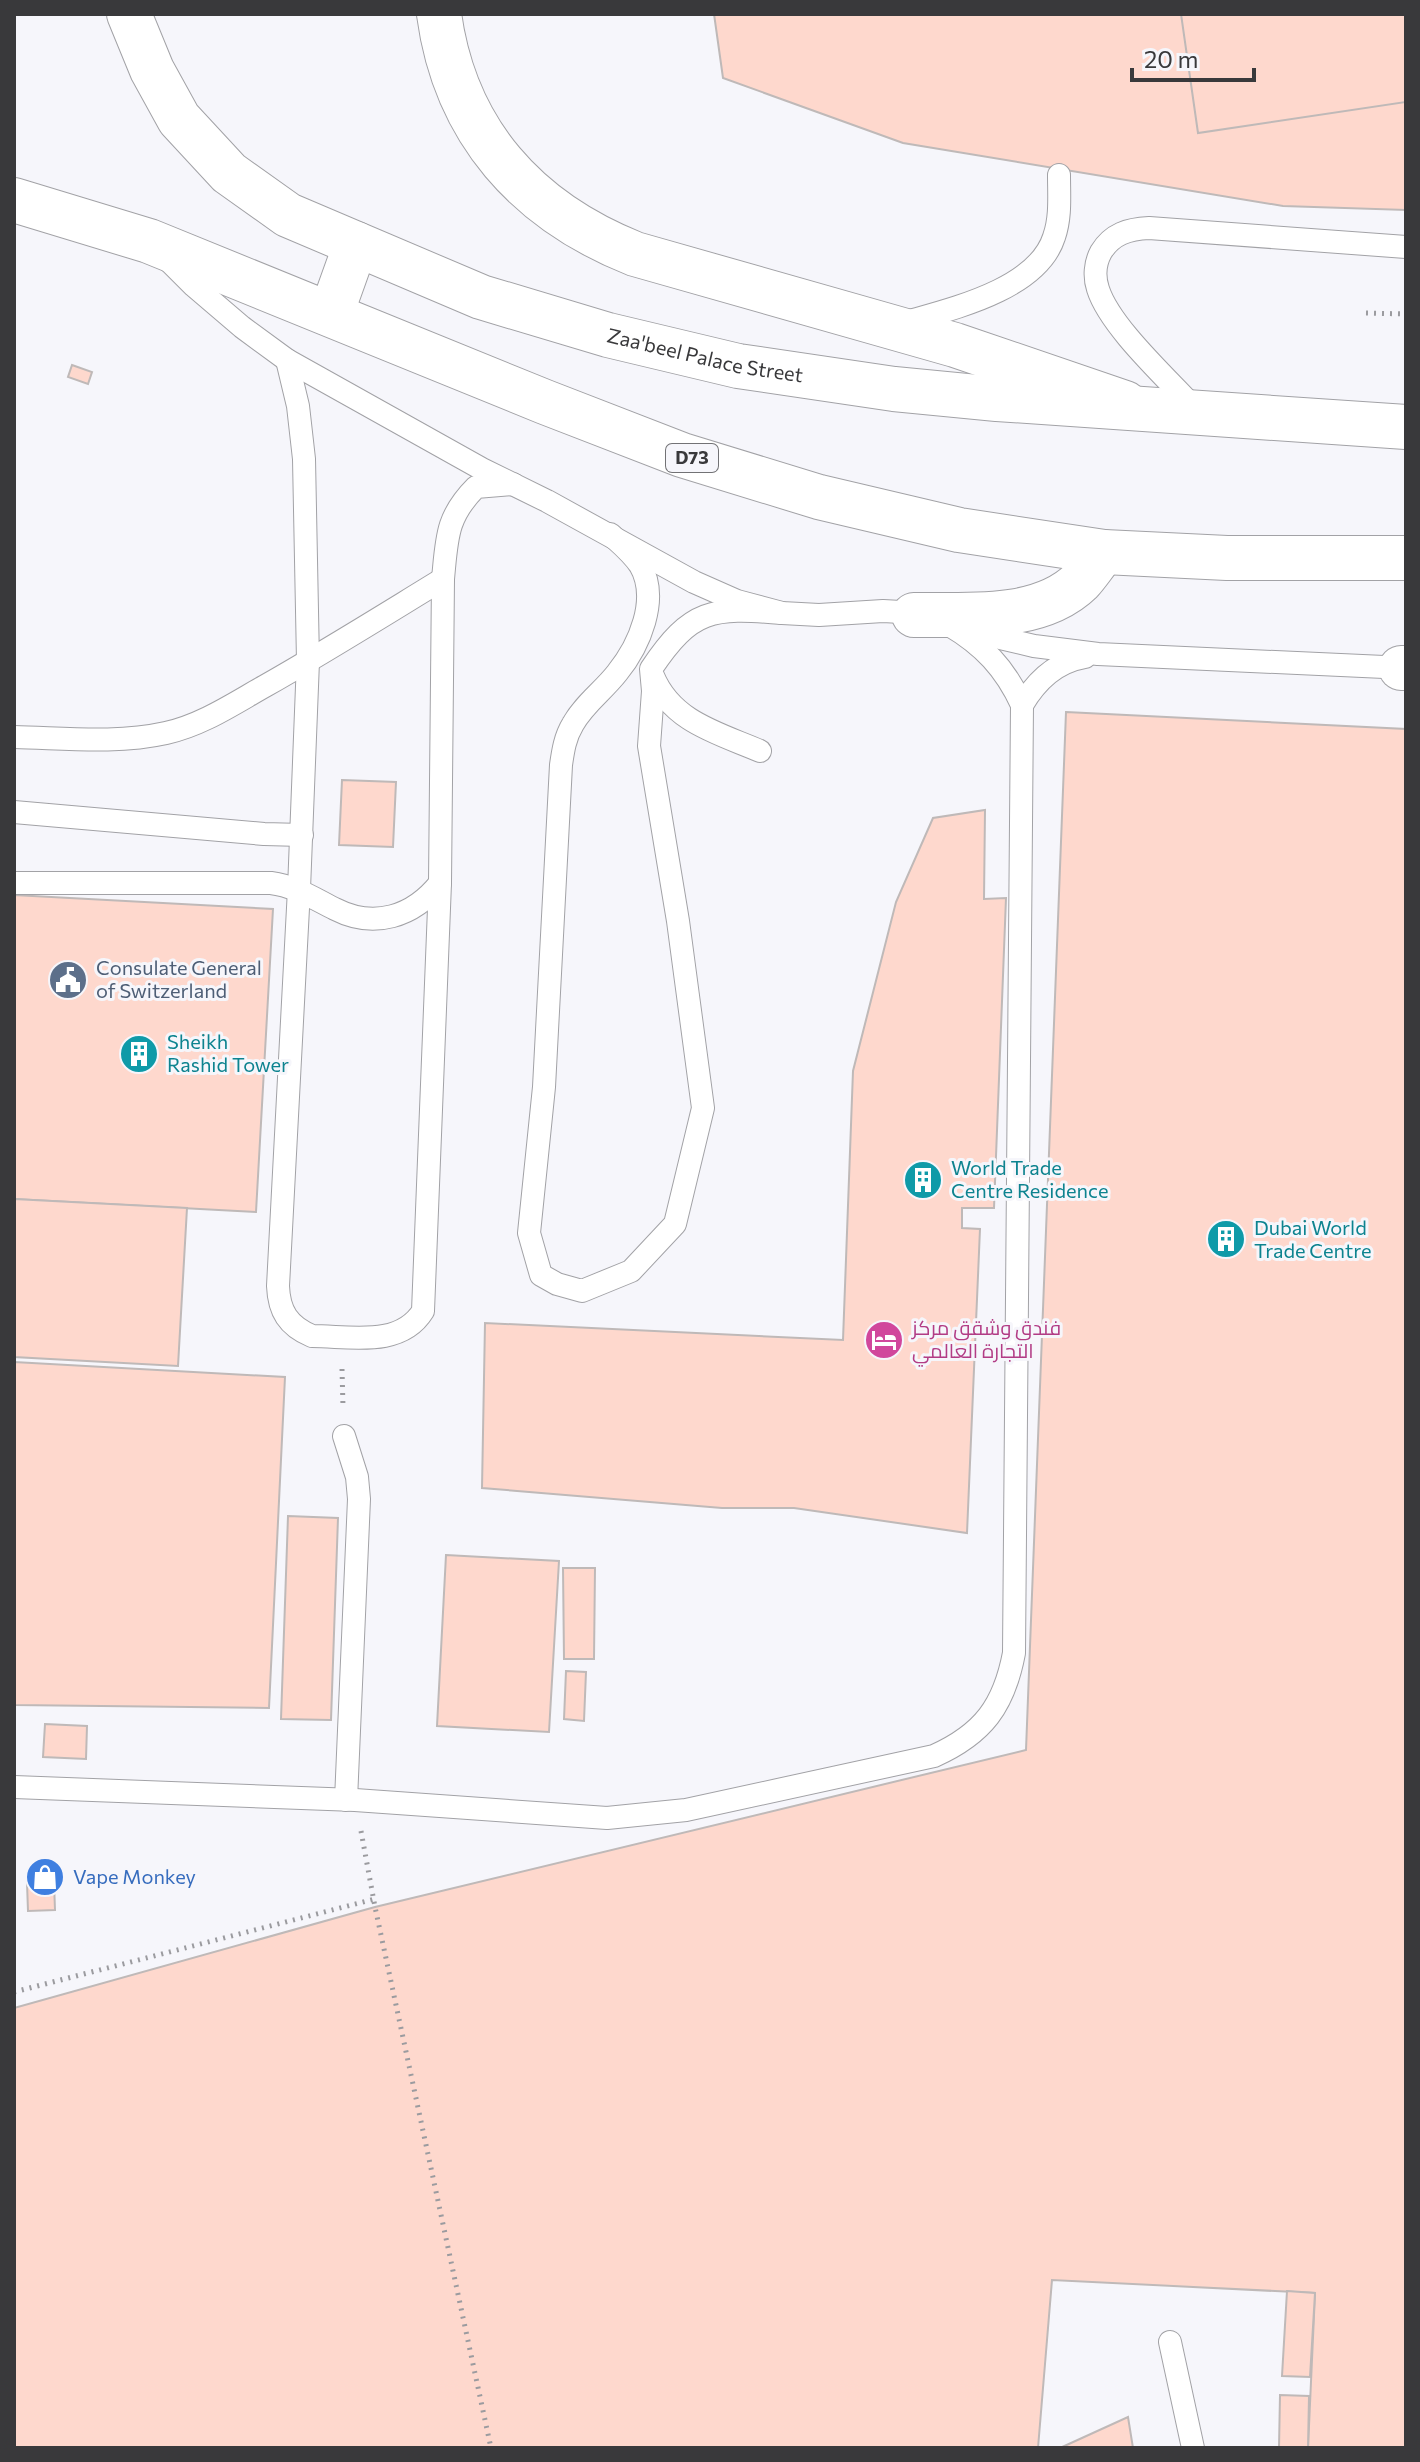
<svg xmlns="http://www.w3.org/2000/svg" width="1420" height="2462" font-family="Commissioner,Cairo,sans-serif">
  <rect width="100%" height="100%" fill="#f6f6fb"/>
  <g fill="#fed8cd" stroke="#bfb9b8" stroke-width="2">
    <path d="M714,14H1406V210L1283,206L903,143L723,78Z"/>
    <path d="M1181,14H1406V102L1198,133Z"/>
    <path d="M72,365L92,372L88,384L68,377Z"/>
    <path d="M1066,712L1406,729V2448H1308L1315,2293L1052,2280L1038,2448H14V2008L375,1907L1026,1750Z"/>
    <path d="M342,780L396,782L393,847L339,845Z"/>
    <path d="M985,810L984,899L1006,898L994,1208H962V1228L980,1229L967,1533L794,1508H722L482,1488L485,1323L843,1340L853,1071L896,902L933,818Z"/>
    <path d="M14,895L273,909L256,1212L14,1199Z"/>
    <path d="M14,1199L187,1208L178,1366L14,1357Z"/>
    <path d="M14,1362L285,1377L269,1708L14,1705Z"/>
    <path d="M288,1516L338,1518L331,1720L281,1719Z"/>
    <path d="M446,1555L559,1561L549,1732L437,1726Z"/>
    <path d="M563,1568H595L594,1659H564Z"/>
    <path d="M566,1671L586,1672L584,1721L564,1719Z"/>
    <path d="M45,1724L87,1726L86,1759L43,1757Z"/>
    <path d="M54,1882L55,1910L28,1911L27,1883Z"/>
    <path d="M1287,2291L1315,2293L1310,2377L1282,2376Z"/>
    <path d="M1280,2395L1309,2396L1308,2448H1279Z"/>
    <path d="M1128,2417L1133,2448H1060Z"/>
  </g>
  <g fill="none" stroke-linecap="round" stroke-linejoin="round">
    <g stroke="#a2a2a6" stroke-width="24">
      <g id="lane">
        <path d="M168,260L194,286L242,327L287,360L482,469L547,501L694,582L737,601L782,613L819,615L883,611L901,612L921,617"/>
        <path d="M903,323C951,309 1037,290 1054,237C1061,217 1059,196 1059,175"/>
        <path d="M287,360L298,406L304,459L308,661L299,889L278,1286C279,1311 288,1326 312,1336C350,1336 400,1348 423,1311L440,883L443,579C447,538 446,517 476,487L513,484"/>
        <path d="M1196,410C1168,379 1110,327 1098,289C1094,277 1095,263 1101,252C1112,234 1128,229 1149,228L1406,247"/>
        <path d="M610,534C621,544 632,553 640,565C660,599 639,646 617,673C603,691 584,704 573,724C565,737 563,751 561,765L544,1087L529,1233L541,1275L557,1284L582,1291L631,1271L675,1224L703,1108L678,921L649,746L653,691L651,669C691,609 712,607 782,613"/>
        <path d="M966,630L1034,646L1098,654L1406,668"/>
        <path d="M653,676C672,722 718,733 760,751"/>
        <path d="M1022,705C1037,680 1056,662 1085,657"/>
        <path d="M14,737C64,738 117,744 166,733C202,725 233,704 265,686C325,652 384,615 443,579"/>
        <path d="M14,812L264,834L302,835"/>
        <path d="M14,883H271C295,886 313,898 335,909C374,929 413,917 440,883"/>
        <path d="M344,1436L357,1477L359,1499L346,1800"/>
        <path d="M14,1787L355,1800L607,1818L686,1810L934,1756C983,1734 1004,1706 1014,1653L1022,705C1005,668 983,645 949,625"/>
        <path d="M1170,2342L1193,2448"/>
      </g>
    </g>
    <g stroke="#a2a2a6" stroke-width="46">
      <path id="secondary" d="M439,14C455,132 527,211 635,254L955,345L1125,403"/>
    </g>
    <g stroke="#a2a2a6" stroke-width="46">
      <g id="primary">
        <path id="s1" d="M129,14L152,70L179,119L229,173L288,215L481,297L608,335L738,366L894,389L997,399L1406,427"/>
        <path d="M14,200L149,241L545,402L682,455L819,497L959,530L1104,552L1227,558H1406"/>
        <path d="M331,314L356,244"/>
        <path d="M914,615C967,614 1039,622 1081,581C1089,572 1096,561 1104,552"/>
        <path d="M1401,668H1406"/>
      </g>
    </g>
    <g stroke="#9b9b9f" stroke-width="5" stroke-dasharray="2 6" stroke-linecap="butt">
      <path d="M1366,313L1406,314"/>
      <path d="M342,1369L343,1407"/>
      <path d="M361,1831L375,1907L491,2448"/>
      <path d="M14,1992L375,1899"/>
    </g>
    <use href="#lane" stroke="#fff" stroke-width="22"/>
    <use href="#secondary" stroke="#fff" stroke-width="44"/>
    <use href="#primary" stroke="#fff" stroke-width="44"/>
  </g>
  <defs>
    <g id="civic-disc" transform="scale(2)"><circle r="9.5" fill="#5c6f8a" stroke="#f6f6fb"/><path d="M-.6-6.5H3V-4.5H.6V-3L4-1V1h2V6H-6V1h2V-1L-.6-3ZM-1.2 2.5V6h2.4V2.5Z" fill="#fff"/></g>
    <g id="building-disc" transform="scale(2)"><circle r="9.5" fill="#0f9aa8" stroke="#f6f6fb"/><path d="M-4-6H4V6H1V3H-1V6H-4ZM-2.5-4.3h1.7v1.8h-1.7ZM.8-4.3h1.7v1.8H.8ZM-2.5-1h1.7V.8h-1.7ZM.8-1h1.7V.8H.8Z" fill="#fff"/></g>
    <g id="hotel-disc" transform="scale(2)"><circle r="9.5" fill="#d1479c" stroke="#f6f6fb"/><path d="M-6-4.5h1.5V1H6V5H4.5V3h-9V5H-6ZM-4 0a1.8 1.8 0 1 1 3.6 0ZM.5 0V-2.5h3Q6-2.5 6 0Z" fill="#fff"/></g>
    <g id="shop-disc" transform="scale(2)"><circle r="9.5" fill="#3f7fe0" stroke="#f6f6fb"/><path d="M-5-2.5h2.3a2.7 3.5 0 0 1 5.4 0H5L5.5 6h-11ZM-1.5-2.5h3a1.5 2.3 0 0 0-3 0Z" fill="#fff"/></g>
  </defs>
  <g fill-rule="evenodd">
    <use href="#civic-disc" x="68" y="980"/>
    <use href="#building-disc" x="139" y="1054"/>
    <use href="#building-disc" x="923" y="1180"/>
    <use href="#building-disc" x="1226" y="1239"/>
    <use href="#hotel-disc" x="884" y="1340"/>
    <use href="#shop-disc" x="45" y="1877"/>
  </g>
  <g text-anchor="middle" stroke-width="6" stroke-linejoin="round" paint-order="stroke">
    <rect fill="#f6f6fb" stroke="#727275" stroke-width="2" x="666" y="444" width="52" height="28" rx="6"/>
    <g font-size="18" font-weight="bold" fill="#39393b">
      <text x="692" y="464">D73</text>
    </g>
    <g font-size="20" fill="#39393b" stroke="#f6f6fb">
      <text dy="7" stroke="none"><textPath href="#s1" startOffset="704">Zaa'beel Palace Street</textPath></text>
    </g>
    <g font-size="20" fill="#4e5e75" stroke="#f6f6fb" text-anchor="start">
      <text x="96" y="975">Consulate General<tspan x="96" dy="23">of Switzerland</tspan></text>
    </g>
    <g font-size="20" fill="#0d838f" stroke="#f6f6fb" text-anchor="start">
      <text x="167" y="1049">Sheikh<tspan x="167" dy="23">Rashid Tower</tspan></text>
      <text x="951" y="1175">World Trade<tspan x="951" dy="23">Centre Residence</tspan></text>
      <text x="1254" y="1235">Dubai World<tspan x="1254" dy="23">Trade Centre</tspan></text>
    </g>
    <g font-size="20" fill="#b23c85" stroke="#f6f6fb" text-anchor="start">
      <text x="912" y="1335">فندق وشقق مركز<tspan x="912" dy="23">التجارة العالمي</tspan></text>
    </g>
    <g font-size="20" fill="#366cbe" stroke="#f6f6fb" text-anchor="start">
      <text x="73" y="1884">Vape Monkey</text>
    </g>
  </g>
  <rect width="1420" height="2462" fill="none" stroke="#39393b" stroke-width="32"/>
  <path d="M1132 68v12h122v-12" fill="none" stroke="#39393b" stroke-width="4"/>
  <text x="1144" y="68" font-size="24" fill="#39393b" stroke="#f6f6fb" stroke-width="6" paint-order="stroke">20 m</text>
</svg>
